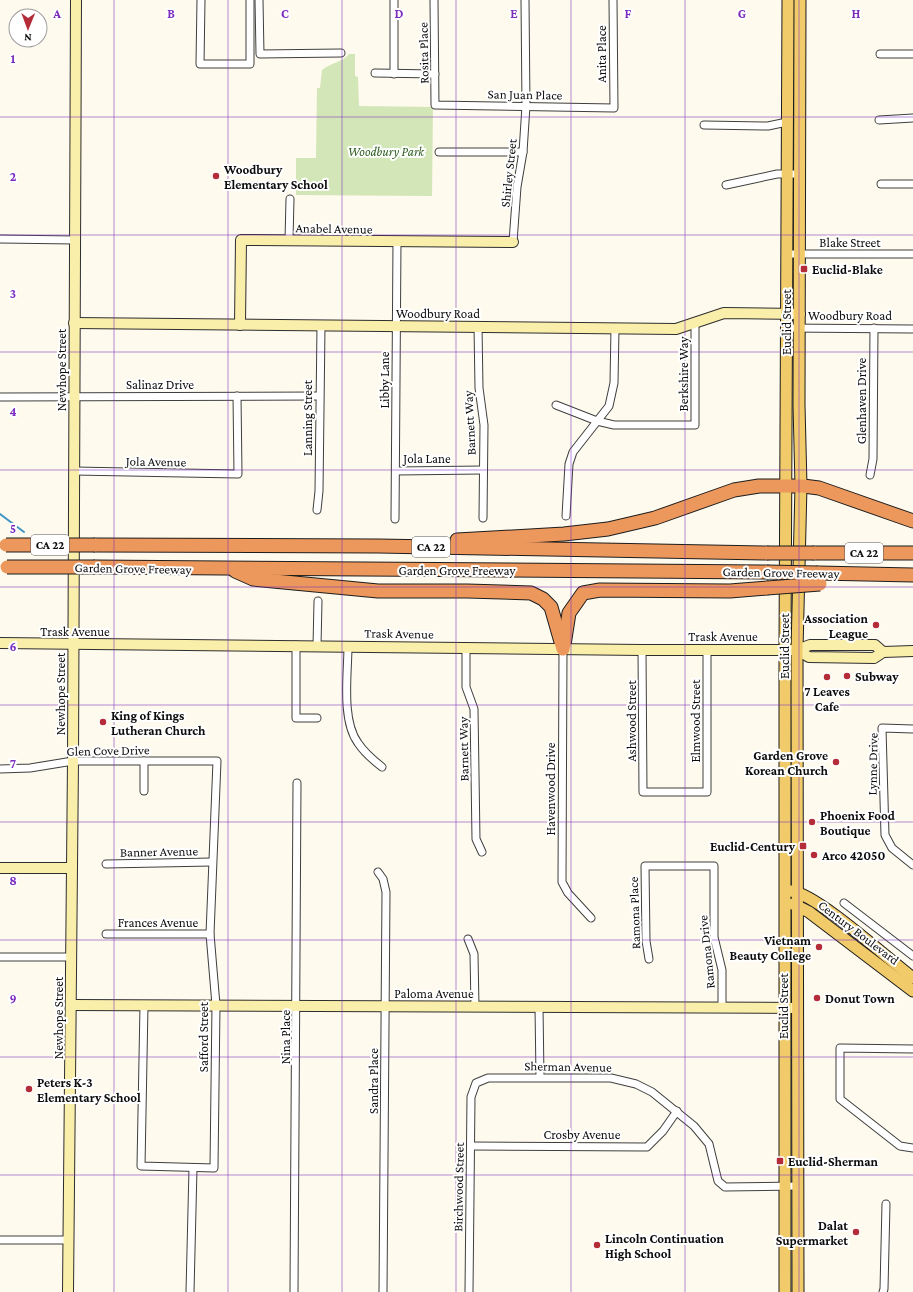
<svg xmlns="http://www.w3.org/2000/svg" width="913" height="1292" font-family="'Crimson Pro',serif">
  <rect width="100%" height="100%" fill="#fefaed"/>
  <path fill="#d2e6b8" d="M349,54H355V76L358,77L359,106L433,107L432,196L296,195V158H316L317,88H320L322,70C330,63 343,62 349,54Z"/>
  <g fill="none" stroke-linecap="round" stroke-linejoin="round">
    <path stroke="#3f95c5" stroke-width="2" d="M0,514L24,532"/>
    <g stroke="#3f3f3f" stroke-width="9">
      <g id="street">
        <path d="M201,0L200,64H250V0"/>
        <path d="M259,0L260,54L341,53"/>
        <path d="M434,0L435,105L614,108L613,0"/>
        <path d="M880,54H913"/>
        <path d="M375,73L435,74"/>
        <path d="M394,74V0"/>
        <path d="M879,120L913,118"/>
        <path d="M704,125L768,126L787,122"/>
        <path d="M439,152H523"/>
        <path d="M881,184H913"/>
        <path d="M726,185L777,174H800"/>
        <path d="M0,239L75,240"/>
        <path d="M289,240L290,199"/>
        <path d="M513,242L517,187L523,152L526,106L525,0"/>
        <path d="M786,254H913"/>
        <path d="M478,326L479,388L484,425L483,518"/>
        <path d="M786,328L913,329"/>
        <path d="M0,397L319,396"/>
        <path d="M556,405L597,421L614,425H695V322"/>
        <path d="M74,471L238,474L237,396"/>
        <path d="M396,471L483,470"/>
        <path d="M870,475L873,459L874,328"/>
        <path d="M317,510L319,491L321,326"/>
        <path d="M566,516L569,464L573,452L609,406L614,383L615,328"/>
        <path d="M395,519L397,241"/>
        <path d="M296,645V718H317"/>
        <path d="M317,646L318,601"/>
        <path d="M348,646C348,673 341,720 358,743C364,752 373,760 382,767"/>
        <path d="M466,647V687L474,709L476,839L482,852"/>
        <path d="M563,649L562,882L568,893L591,918"/>
        <path d="M642,650L643,792H707V649"/>
        <path d="M913,729L882,728L885,835L892,848L913,865"/>
        <path d="M0,769L30,768L73,761H217L210,934L216,1005L214,1168L141,1166L144,1005"/>
        <path d="M144,791V761"/>
        <path d="M106,864L212,862"/>
        <path d="M378,872L383,879L386,892L383,1292"/>
        <path d="M844,903L913,956"/>
        <path d="M106,934H210"/>
        <path d="M468,939L474,954L475,1007"/>
        <path d="M0,957H71"/>
        <path d="M649,959L646,941L645,866H714V937L722,970V1008"/>
        <path d="M539,1007L540,1077"/>
        <path d="M913,1049L840,1048V1099L900,1146L913,1148"/>
        <path d="M471,1146L647,1147L663,1131L677,1111"/>
        <path d="M0,1240H69"/>
        <path d="M190,1292L193,1168"/>
        <path d="M294,1292L297,783"/>
        <path d="M469,1292L471,1097L476,1083L488,1078H611L636,1084L652,1092L694,1126L709,1144L718,1181L725,1187L799,1186"/>
        <path d="M883,1292L884,1289L886,1204"/>
      </g>
    </g>
    <g stroke="#2e2e2e" stroke-width="12">
      <g id="secondary">
        <path d="M74,323L676,329L724,313L800,314"/>
        <path d="M240,325L241,240L513,242"/>
        <path d="M0,643L642,650H797L810,645H875L883,652"/>
        <path d="M797,650L809,657L874,658L883,652L913,651"/>
        <path d="M0,868H71"/>
        <path d="M71,1005L797,1008"/>
        <path d="M68,1292L73,761L76,0"/>
      </g>
    </g>
    <g stroke="#1d1d1d" stroke-width="13">
      <g id="primary">
        <path d="M791,891C817,894 888,959 913,978"/>
        <path d="M793,904L809,912L913,991"/>
        <path d="M785,1292C783,861 786,431 788,0"/>
        <path d="M798,1292L797,650L801,486L799,405L800,0"/>
      </g>
    </g>
    <g stroke="#1d1d1d" stroke-width="15">
      <g id="highway">
        <path d="M457,540L564,534L608,529L655,518L734,490L759,486H803L819,488L913,521"/>
        <path d="M95,545L378,546L767,553"/>
        <path d="M814,553H913"/>
        <path d="M95,567L767,572"/>
        <path d="M235,571L253,579L378,591H467L531,593L543,599L551,607L563,649"/>
        <path d="M818,573L913,575"/>
        <path d="M564,645L569,613L583,593L600,590L730,591L767,588"/>
      </g>
    </g>
    <use href="#street" stroke="#fff" stroke-width="7"/>
    <use href="#secondary" stroke="#faeeab" stroke-width="10"/>
    <use href="#primary" stroke="#f1cb6a" stroke-width="11"/>
    <use href="#highway" stroke="#ec985c" stroke-width="13"/>
    <g stroke="#1d1d1d" stroke-width="15" stroke-linecap="butt">
      <g id="highway-bridge">
        <path d="M6,545H95"/>
        <path d="M767,553H814"/>
        <path d="M7,567H95"/>
        <path d="M767,572L818,573"/>
        <path d="M767,588L820,584"/>
      </g>
    </g>
    <use href="#highway-bridge" stroke="#ec985c" stroke-width="13"/>
  </g>
  <path fill="none" stroke="#7b2cbf" stroke-width="1" stroke-opacity="0.55" d="M114,0V1292M228,0V1292M342,0V1292M456,0V1292M571,0V1292M685,0V1292M799,0V1292M0,117H913M0,235H913M0,352H913M0,470H913M0,587H913M0,705H913M0,822H913M0,940H913M0,1057H913M0,1175H913"/>
  <g fill="#b42c38" stroke="#fff" stroke-width="1.5">
    <circle cx="216" cy="176" r="4"/>
    <rect x="800" y="265" width="8" height="8" rx="2"/>
    <circle cx="876" cy="625" r="4"/>
    <circle cx="847" cy="676" r="4"/>
    <circle cx="827" cy="677" r="4"/>
    <circle cx="103" cy="722" r="4"/>
    <circle cx="836" cy="762" r="4"/>
    <circle cx="812" cy="822" r="4"/>
    <rect x="799" y="842" width="8" height="8" rx="2"/>
    <circle cx="814" cy="855" r="4"/>
    <circle cx="819" cy="947" r="4"/>
    <circle cx="817" cy="998" r="4"/>
    <circle cx="29" cy="1089" r="4"/>
    <rect x="776" y="1157" width="8" height="8" rx="2"/>
    <circle cx="856" cy="1232" r="4"/>
    <circle cx="597" cy="1245" r="4"/>
  </g>
  <g text-anchor="middle" stroke-width="4" stroke-linejoin="round" paint-order="stroke">
    <g fill="#fff" stroke="#555" stroke-width="1">
      <rect x="31" y="535" width="38" height="20" rx="3"/>
      <rect x="412" y="537" width="38" height="20" rx="3"/>
      <rect x="845" y="543" width="38" height="20" rx="3"/>
    </g>
    <g font-size="12" font-weight="bold" fill="#0c0c0c">
      <text x="50" y="549">CA 22</text>
      <text x="431" y="551">CA 22</text>
      <text x="864" y="557">CA 22</text>
    </g>
    <g font-size="13" fill="#0c0c0c" stroke="#fff">
      <text transform="translate(423 53) rotate(-91)" y="5">Rosita Place</text>
      <text transform="translate(601 54) rotate(-90)" y="5">Anita Place</text>
      <text transform="translate(525 94) rotate(1)" y="5">San Juan Place</text>
      <text transform="translate(508 173) rotate(-84)" y="5">Shirley Street</text>
      <text transform="translate(334 228) rotate(1)" y="5">Anabel Avenue</text>
      <text x="850" y="247">Blake Street</text>
      <text x="438" y="318">Woodbury Road</text>
      <text x="850" y="320">Woodbury Road</text>
      <text transform="translate(786 322) rotate(-90)" y="5">Euclid Street</text>
      <text transform="translate(61 370) rotate(-90)" y="5">Newhope Street</text>
      <text transform="translate(683 374) rotate(-90)" y="5">Berkshire Way</text>
      <text transform="translate(384 380) rotate(-90)" y="5">Libby Lane</text>
      <text x="160" y="389">Salinaz Drive</text>
      <text transform="translate(861 401) rotate(-90)" y="5">Glenhaven Drive</text>
      <text transform="translate(307 418) rotate(-90)" y="5">Lanning Street</text>
      <text transform="translate(469 423) rotate(-93)" y="5">Barnett Way</text>
      <text x="427" y="463">Jola Lane</text>
      <text transform="translate(156 461) rotate(1)" y="5">Jola Avenue</text>
      <text transform="translate(133 568) rotate(1)" y="5">Garden Grove Freeway</text>
      <text x="457" y="575">Garden Grove Freeway</text>
      <text transform="translate(781 572) rotate(1)" y="5">Garden Grove Freeway</text>
      <text x="75" y="636">Trask Avenue</text>
      <text transform="translate(399 633) rotate(1)" y="5">Trask Avenue</text>
      <text x="723" y="641">Trask Avenue</text>
      <text transform="translate(784 646) rotate(-90)" y="5">Euclid Street</text>
      <text transform="translate(60 694) rotate(-90)" y="5">Newhope Street</text>
      <text transform="translate(631 721) rotate(-90)" y="5">Ashwood Street</text>
      <text transform="translate(695 721) rotate(-90)" y="5">Elmwood Street</text>
      <text transform="translate(463 749) rotate(-91)" y="5">Barnett Way</text>
      <text transform="translate(108 750) rotate(-1)" y="5">Glen Cove Drive</text>
      <text transform="translate(872 764) rotate(-89)" y="5">Lynne Drive</text>
      <text transform="translate(550 789) rotate(-90)" y="5">Havenwood Drive</text>
      <text transform="translate(159 851) rotate(-1)" y="5">Banner Avenue</text>
      <text transform="translate(634 913) rotate(-92)" y="5">Ramona Place</text>
      <text x="158" y="927">Frances Avenue</text>
      <text transform="translate(859 932) rotate(37)" y="5">Century Boulevard</text>
      <text transform="translate(706 952) rotate(-96)" y="5">Ramona Drive</text>
      <text x="434" y="998">Paloma Avenue</text>
      <text transform="translate(783 1006) rotate(-90)" y="5">Euclid Street</text>
      <text transform="translate(58 1018) rotate(-90)" y="5">Newhope Street</text>
      <text transform="translate(203 1037) rotate(-90)" y="5">Safford Street</text>
      <text transform="translate(285 1037) rotate(-90)" y="5">Nina Place</text>
      <text transform="translate(568 1066) rotate(1)" y="5">Sherman Avenue</text>
      <text transform="translate(373 1081) rotate(-90)" y="5">Sandra Place</text>
      <text x="582" y="1139">Crosby Avenue</text>
      <text transform="translate(458 1187) rotate(-89)" y="5">Birchwood Street</text>
    </g>
    <g font-size="13" font-style="italic" fill="#306021" stroke="#fff">
      <text x="386" y="156">Woodbury Park</text>
    </g>
    <g font-size="13" font-weight="bold" fill="#0c0c0c" stroke="#fff" text-anchor="start">
      <text x="224" y="174">Woodbury<tspan x="224" dy="15">Elementary School</tspan></text>
      <text x="812" y="274">Euclid-Blake</text>
      <text x="868" y="623" text-anchor="end">Association<tspan x="868" dy="15">League</tspan></text>
      <text x="855" y="681">Subway</text>
      <text x="827" y="696" text-anchor="middle">7 Leaves<tspan x="827" dy="15">Cafe</tspan></text>
      <text x="111" y="720">King of Kings<tspan x="111" dy="15">Lutheran Church</tspan></text>
      <text x="828" y="760" text-anchor="end">Garden Grove<tspan x="828" dy="15">Korean Church</tspan></text>
      <text x="820" y="820">Phoenix Food<tspan x="820" dy="15">Boutique</tspan></text>
      <text x="795" y="851" text-anchor="end">Euclid-Century</text>
      <text x="822" y="860">Arco 42050</text>
      <text x="811" y="945" text-anchor="end">Vietnam<tspan x="811" dy="15">Beauty College</tspan></text>
      <text x="825" y="1003">Donut Town</text>
      <text x="37" y="1087">Peters K-3<tspan x="37" dy="15">Elementary School</tspan></text>
      <text x="788" y="1166">Euclid-Sherman</text>
      <text x="848" y="1230" text-anchor="end">Dalat<tspan x="848" dy="15">Supermarket</tspan></text>
      <text x="605" y="1243">Lincoln Continuation<tspan x="605" dy="15">High School</tspan></text>
    </g>
  </g>
  <g font-size="13" text-anchor="middle" font-weight="bold" fill="#7b2cbf" stroke="#fff" stroke-width="4" stroke-linejoin="round" paint-order="stroke">
    <text x="57" y="18">A</text>
    <text x="171" y="18">B</text>
    <text x="285" y="18">C</text>
    <text x="399" y="18">D</text>
    <text x="514" y="18">E</text>
    <text x="628" y="18">F</text>
    <text x="742" y="18">G</text>
    <text x="856" y="18">H</text>
    <text x="13" y="63">1</text>
    <text x="13" y="181">2</text>
    <text x="13" y="298">3</text>
    <text x="13" y="416">4</text>
    <text x="13" y="533">5</text>
    <text x="13" y="651">6</text>
    <text x="13" y="768">7</text>
    <text x="13" y="885">8</text>
    <text x="13" y="1003">9</text>
  </g>
  <g transform="translate(28 28) rotate(181)"><circle r="19" fill="#ffffff" stroke="#9e9e9e"/>
  <path d="M0-3L7 15L0 10L-7 15Z" fill="#b42c38"/>
  <text y="-6" font-size="11" font-weight="bold" text-anchor="middle" fill="#0c0c0c">N</text>
  </g>
</svg>
